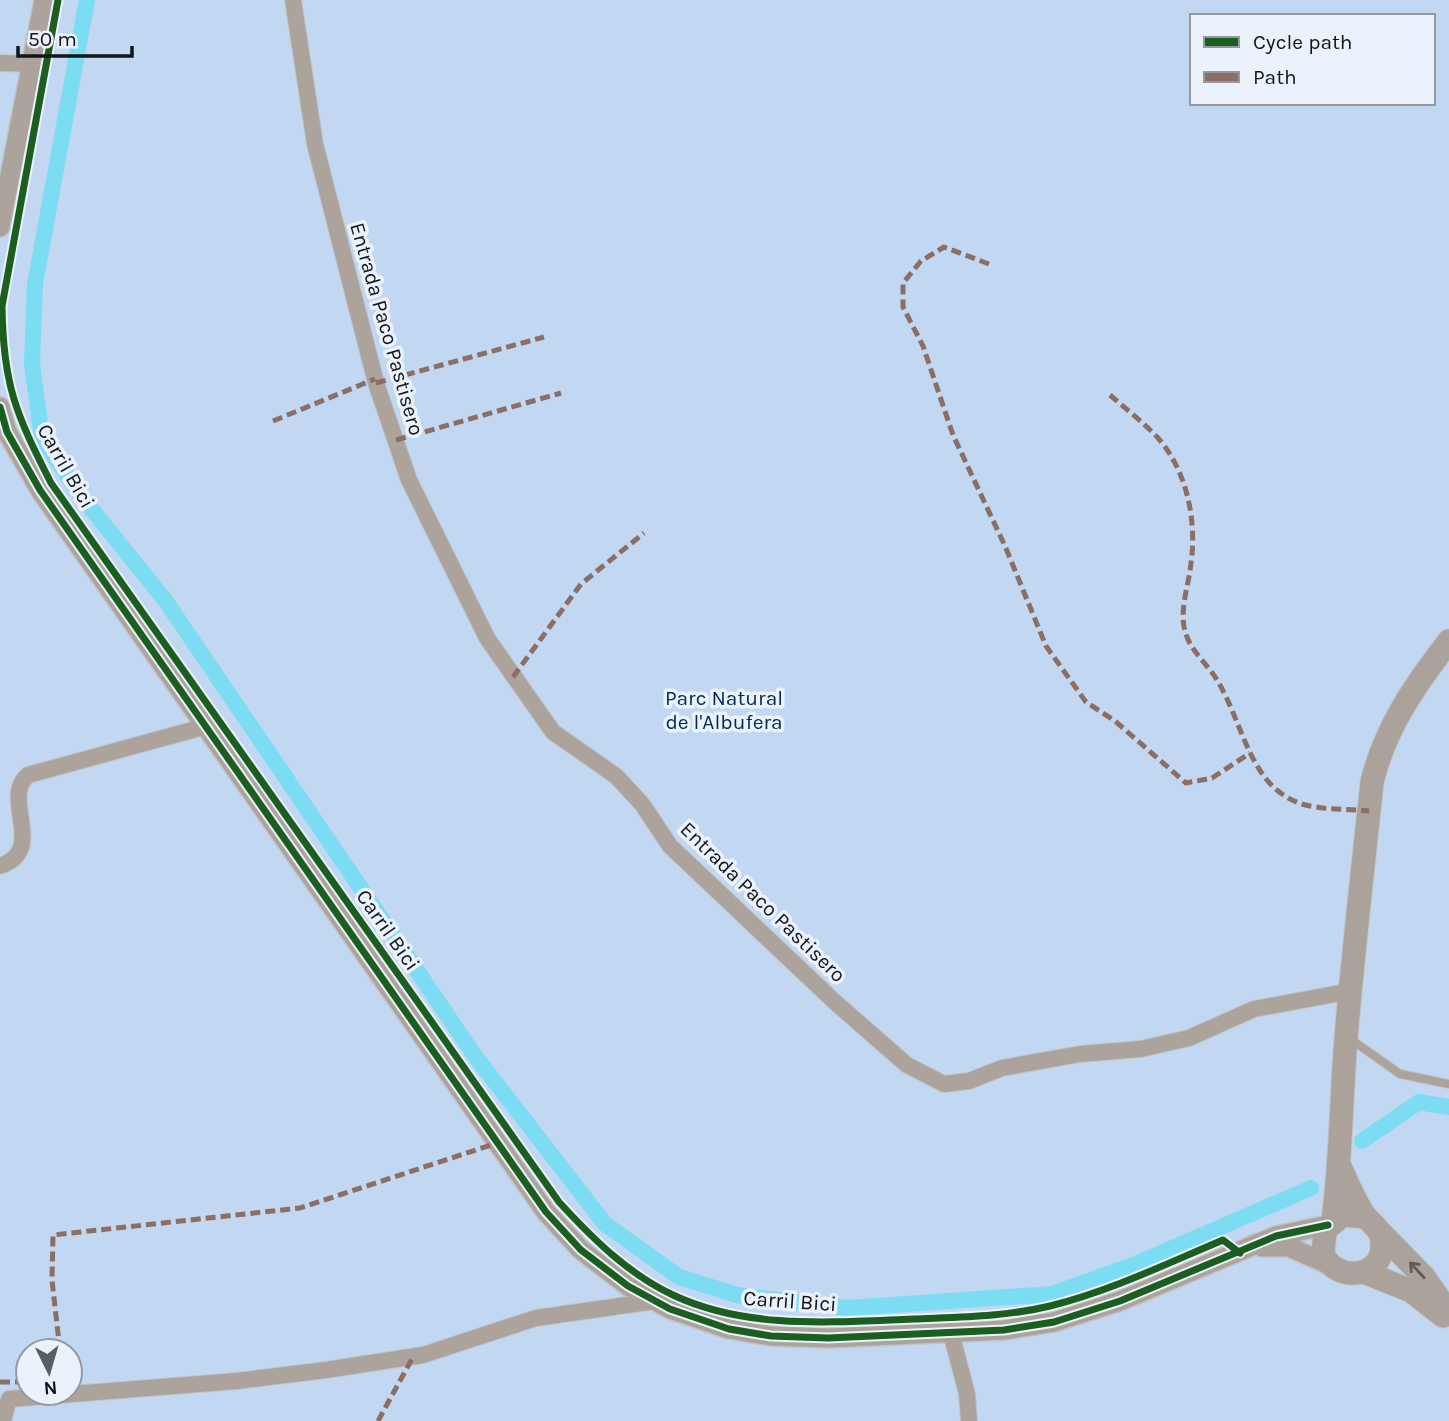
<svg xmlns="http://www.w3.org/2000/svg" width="1449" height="1421" font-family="Karla,sans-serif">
  <rect width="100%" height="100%" fill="#e1e6eb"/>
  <path fill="#c2d7f2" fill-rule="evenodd" d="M0,0H1449V1421H0ZM1192,16H1433V103H1192ZM28,1351H70V1393H28Z"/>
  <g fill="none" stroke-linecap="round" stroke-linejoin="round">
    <g stroke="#7cdcf2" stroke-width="16">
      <path d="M87,0L35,284L32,364L42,438L81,496L165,600L475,1056L605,1224L679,1277L737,1295L847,1308L1052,1294L1133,1265L1311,1188"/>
      <path d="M1362,1141L1419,1102L1449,1107"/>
    </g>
    <g stroke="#c1c4c8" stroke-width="10">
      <path id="service" d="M1349,1038L1400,1074L1449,1084"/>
    </g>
    <g stroke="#c1c4c8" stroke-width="18">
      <g id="minor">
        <path d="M293,0L315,144L376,383L409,480L487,638L553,732L616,776L642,804L670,846L836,1003L907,1065L944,1084L969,1081L1002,1068L1080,1054L1141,1049L1189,1038L1254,1009L1351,991"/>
        <path d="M0,63L33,64"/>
        <path d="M0,866C48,850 0,798 28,775L207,726"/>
        <path d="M951,1333L967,1394L969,1421"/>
        <path d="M3,1421L9,1399L237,1381L326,1370L423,1355L536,1318L655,1301"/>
      </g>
    </g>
    <g stroke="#c1c4c8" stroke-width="22">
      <g id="tertiary">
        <path d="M0,227L44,0"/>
        <path d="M0,407L7,432L40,490L546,1212L581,1250L628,1286L670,1309L729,1329L771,1336L828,1338L1004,1330L1054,1322L1120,1301L1276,1236L1328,1225"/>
        <path d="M1262,1247H1289L1330,1265"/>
      </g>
    </g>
    <g stroke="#c1c4c8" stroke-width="25">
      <g id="secondary">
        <path d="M1340,1167C1348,1183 1355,1202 1365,1216C1372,1225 1381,1228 1382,1242C1385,1278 1337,1284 1323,1254L1325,1230L1343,1215L1366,1217"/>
        <path d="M1333,1220C1341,1160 1341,1099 1346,1038C1353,953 1363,868 1372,782C1385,728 1415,685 1449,641"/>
        <path d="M1379,1231L1424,1277L1449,1313"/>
        <path d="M1364,1272L1411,1291L1443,1316"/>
      </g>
    </g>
    <use href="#service" stroke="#aca39c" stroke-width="8"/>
    <use href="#minor" stroke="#aca39c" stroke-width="16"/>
    <use href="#tertiary" stroke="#aca39c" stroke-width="19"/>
    <use href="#secondary" stroke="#aba29c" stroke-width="23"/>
    <g stroke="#8d6e63" stroke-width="5" stroke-dasharray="10 5" stroke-linecap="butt">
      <path d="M989,264L944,247L921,261L903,283V307L923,346L953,435L1005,546L1046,646L1086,702L1115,721L1186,783L1212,778L1250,753"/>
      <path d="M376,383L544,337"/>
      <path d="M1110,395C1126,409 1144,423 1158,438C1187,471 1197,521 1191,563C1189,585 1179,609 1185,631C1190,651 1207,663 1217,680C1246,727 1250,798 1316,807C1333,810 1351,809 1369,811"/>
      <path d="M273,421L375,379"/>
      <path d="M396,440L561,393"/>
      <path d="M513,677L581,584L644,533"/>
      <path d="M60,1351L52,1280L53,1235L300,1208L497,1143"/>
      <path d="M0,1382H28"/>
      <path d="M378,1421L413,1357"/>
    </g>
    <g stroke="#ebf2fc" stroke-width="11">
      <g id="cycleway">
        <path d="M58,0L2,306C3,385 16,414 51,483L559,1202C592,1238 628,1274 673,1295C747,1330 834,1322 913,1319C958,1317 1005,1317 1050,1306C1110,1291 1166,1264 1223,1240L1240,1253"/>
        <path d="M0,407L7,432L40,490L546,1212L581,1250L628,1286L670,1309L729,1329L771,1336L828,1338L1004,1330L1054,1322L1120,1301L1276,1236L1328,1225"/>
      </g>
    </g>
    <use href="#cycleway" stroke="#1b5e20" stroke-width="7"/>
  </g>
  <defs><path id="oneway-shaft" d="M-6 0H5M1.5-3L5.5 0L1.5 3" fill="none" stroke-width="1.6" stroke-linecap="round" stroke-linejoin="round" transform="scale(1.75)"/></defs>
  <use stroke="#5e5b5a" href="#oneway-shaft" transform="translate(1417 1270) rotate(-133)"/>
  <g text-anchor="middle" stroke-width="7" stroke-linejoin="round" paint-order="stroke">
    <g font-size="21" fill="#121418" stroke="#ebf2fc">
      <text transform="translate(387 329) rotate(74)" y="7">Entrada Paco Pastisero</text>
      <text transform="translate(66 466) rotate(60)" y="7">Carril Bici</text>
      <text transform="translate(763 902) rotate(44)" y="7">Entrada Paco Pastisero</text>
      <text transform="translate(388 930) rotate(55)" y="7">Carril Bici</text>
      <text transform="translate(790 1301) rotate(4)" y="7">Carril Bici</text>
    </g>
    <g font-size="21" fill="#012955" stroke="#ebf2fc">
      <text x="724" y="705">Parc Natural<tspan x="724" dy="24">de l'Albufera</tspan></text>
    </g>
  </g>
  <rect x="1190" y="14" width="245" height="91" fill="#ebf2fc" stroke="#9499a1" stroke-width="2"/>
  <rect x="1204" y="37" width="35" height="10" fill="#1b5e20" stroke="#9499a1" stroke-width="2"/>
  <text x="1253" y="49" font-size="21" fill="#121418">Cycle path</text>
  <rect x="1204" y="72" width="35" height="10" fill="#8d6e63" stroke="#9499a1" stroke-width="2"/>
  <text x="1253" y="84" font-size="21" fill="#121418">Path</text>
  <g transform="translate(49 1372) rotate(175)"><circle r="33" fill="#ebf2fc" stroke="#9499a1" stroke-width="2"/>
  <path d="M0-5L12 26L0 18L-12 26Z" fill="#5a5e62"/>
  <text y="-10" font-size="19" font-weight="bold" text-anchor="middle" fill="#121418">N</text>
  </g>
  <path d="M18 46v10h114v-10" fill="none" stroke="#121418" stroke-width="3.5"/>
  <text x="28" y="46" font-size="21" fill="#121418" stroke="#ebf2fc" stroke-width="5" paint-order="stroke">50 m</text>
</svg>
